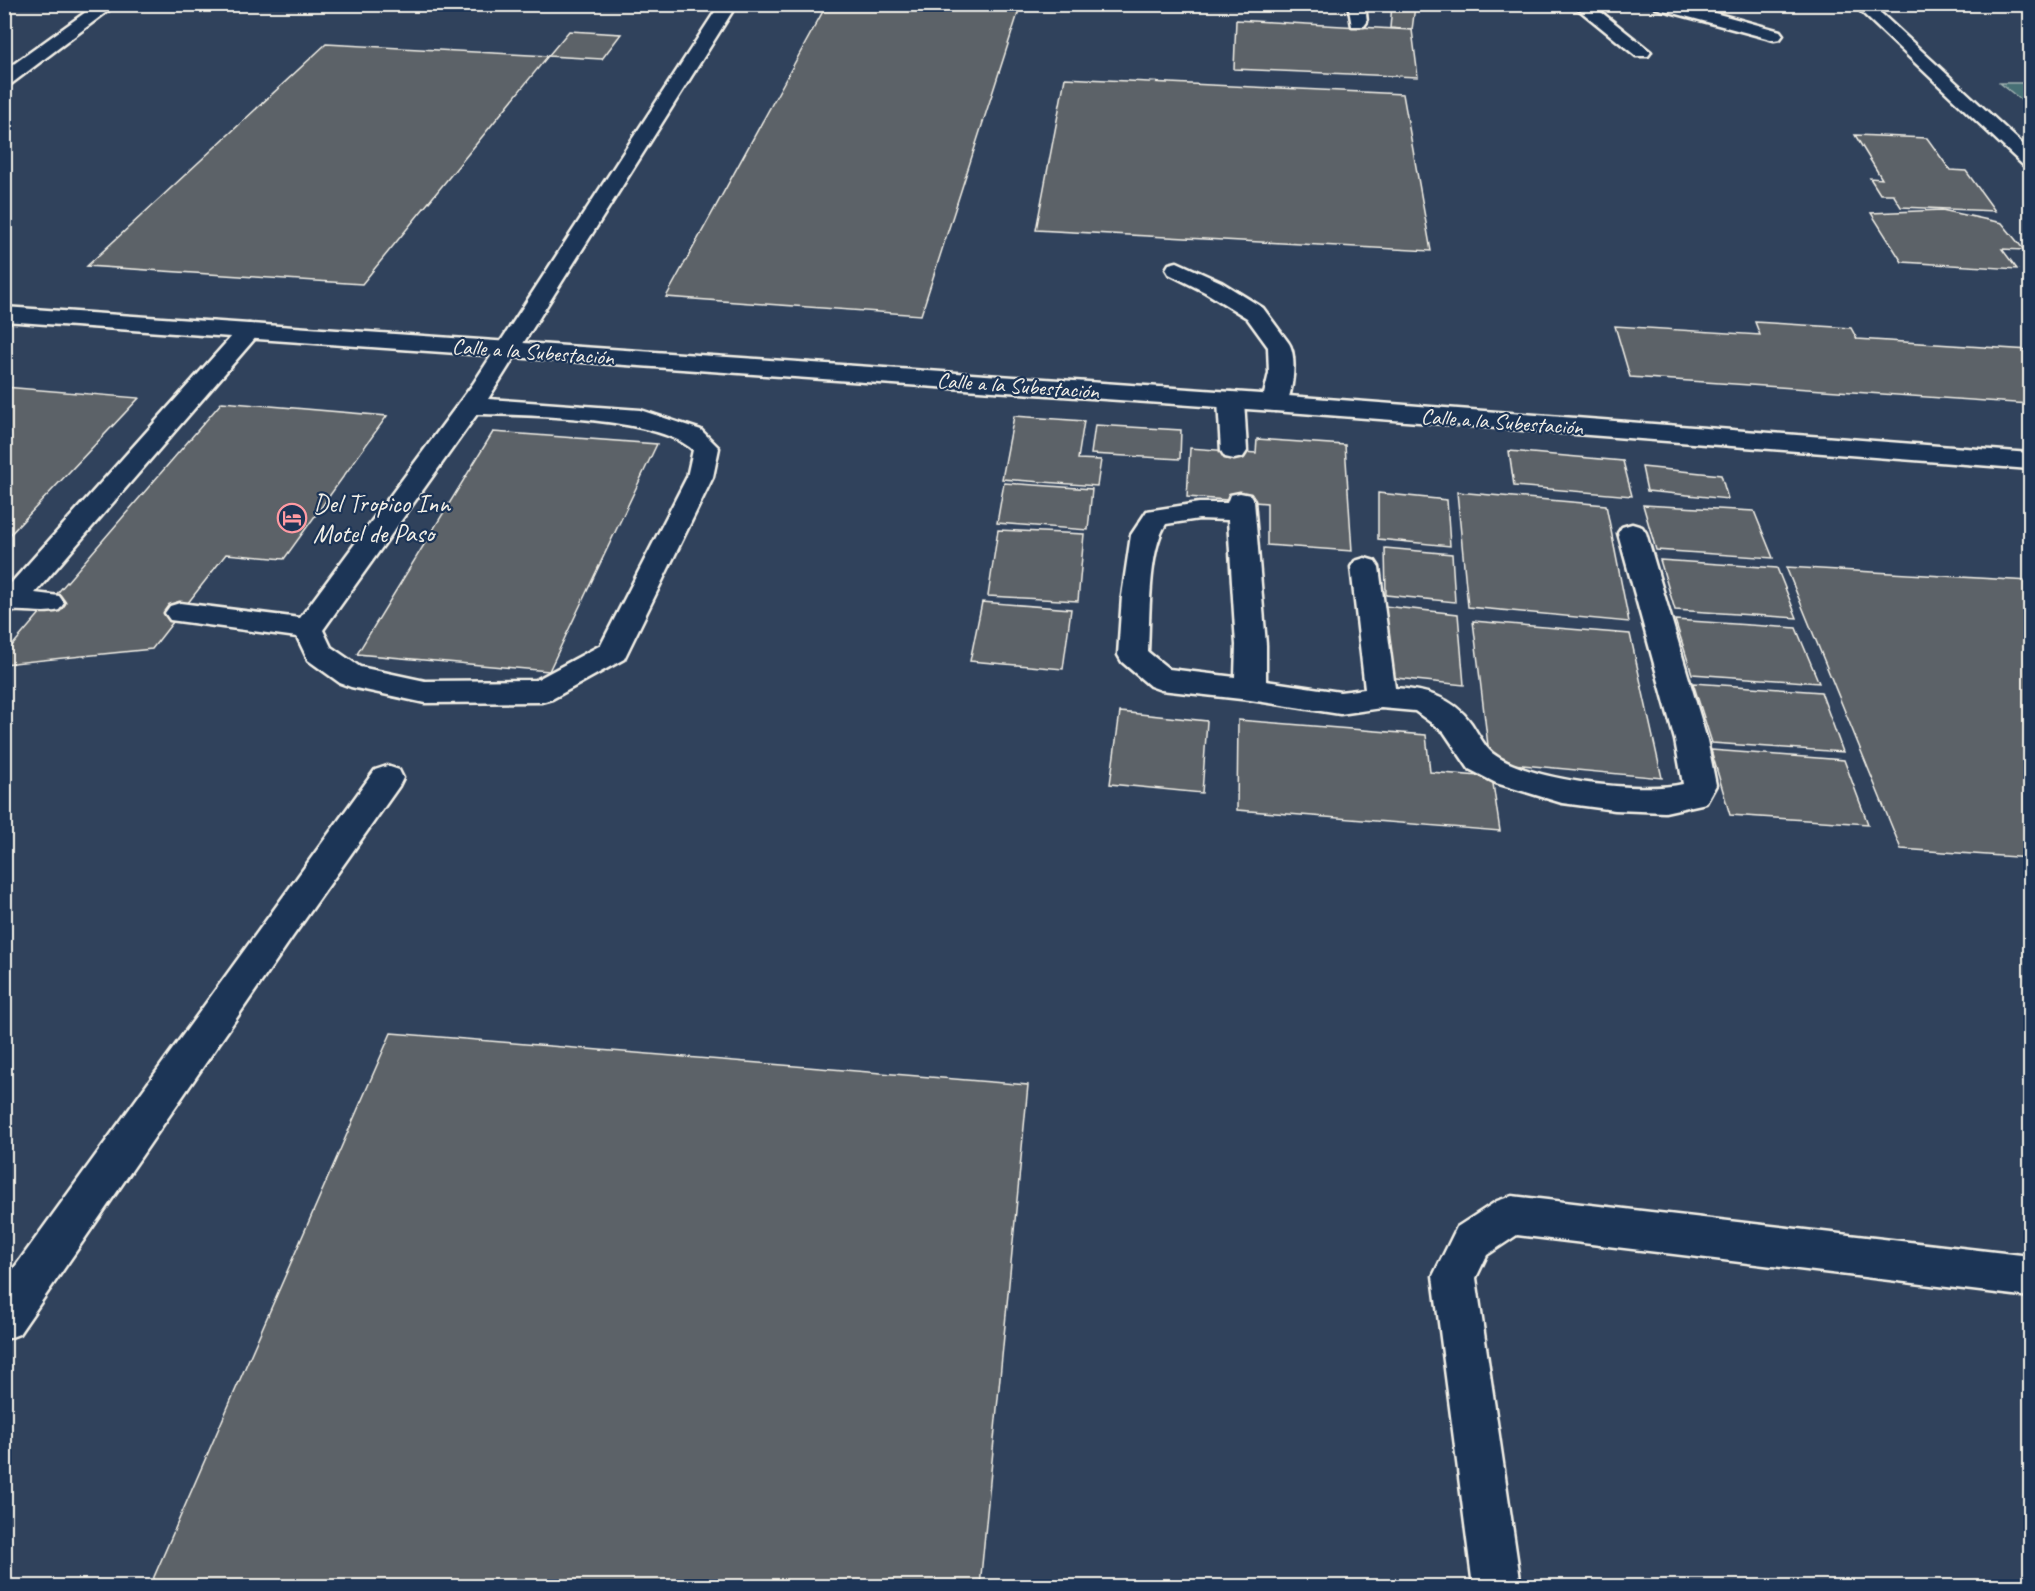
<svg xmlns="http://www.w3.org/2000/svg" width="2035" height="1591" font-family="Caveat,sans-serif">
  <rect width="100%" height="100%" fill="#30425c"/>
  <filter id="ink" filterUnits="userSpaceOnUse"><feTurbulence type="fractalNoise" baseFrequency=".0167" numOctaves="2"/><feDisplacementMap in="SourceGraphic" scale="12" xChannelSelector="R" yChannelSelector="G"/><feConvolveMatrix kernelMatrix="1 2 1 2 8 2 1 2 1" color-interpolation-filters="sRGB"/></filter>
  <g filter="url(#ink)">
    <path fill="#476f74" stroke="#9eb0ae" stroke-width="1.5" d="M2000,83H2030V107Z"/>
    <g fill="#5c6268" stroke="#f4f1e8" stroke-width="1.5">
      <path d="M827,4H1021L921,315L666,297Z"/>
      <path d="M1392,5L1415,6L1412,30L1390,28Z"/>
      <path d="M1236,20L1412,30L1418,77L1234,69Z"/>
      <path d="M569,31L621,34L602,59L548,56Z"/>
      <path d="M326,44L548,56L362,284L87,266Z"/>
      <path d="M1065,78L1403,94L1431,251L1036,230Z"/>
      <path d="M1855,135L1927,138L1950,170L1966,171L1995,211L1901,207L1893,194H1880L1870,178L1882,179Z"/>
      <path d="M1942,210L2002,223L2024,250L2002,249L2017,269L1902,262L1871,213Z"/>
      <path d="M1755,322L1851,328L1857,339L2030,350V404L1630,377L1615,326L1760,335Z"/>
      <path d="M4,387L139,398L4,541Z"/>
      <path d="M222,402L387,416L284,559L226,554L152,649L4,664V655Z"/>
      <path d="M1014,416L1084,421L1078,459L1101,460L1097,486L1002,479Z"/>
      <path d="M1095,425L1181,430L1180,459L1091,454Z"/>
      <path d="M493,432L657,444L549,671L357,654Z"/>
      <path d="M1257,439L1345,445L1352,551L1267,545V503L1187,497L1190,448L1256,453Z"/>
      <path d="M1509,451L1623,461L1632,496L1514,486Z"/>
      <path d="M1642,467L1721,475L1728,499L1647,491Z"/>
      <path d="M1004,483L1092,489L1088,530L997,523Z"/>
      <path d="M1457,492L1606,505L1629,622L1468,607Z"/>
      <path d="M1378,493L1447,500L1450,546L1378,539Z"/>
      <path d="M1643,505L1754,511L1773,558L1656,550Z"/>
      <path d="M998,530L1084,534L1078,601L988,596Z"/>
      <path d="M1385,548L1452,554L1455,602L1386,595Z"/>
      <path d="M1660,560L1777,568L1797,618L1675,610Z"/>
      <path d="M1786,567L2030,581V858L1901,849Z"/>
      <path d="M982,602L1071,609L1063,669L970,661Z"/>
      <path d="M1384,606L1458,614L1464,685L1386,677Z"/>
      <path d="M1675,620L1796,628L1819,683L1692,674Z"/>
      <path d="M1473,621L1630,634L1662,778L1490,762Z"/>
      <path d="M1693,683L1821,692L1843,752L1712,743Z"/>
      <path d="M1120,712L1207,721L1202,793L1110,784Z"/>
      <path d="M1238,720L1426,735L1430,772L1492,777L1500,831L1237,810Z"/>
      <path d="M1711,750L1844,760L1868,824L1730,815Z"/>
      <path d="M391,1033L1028,1085L980,1586H150Z"/>
    </g>
    <g fill="none" stroke-linecap="round" stroke-linejoin="round">
      <g stroke="#f4f1e8" stroke-width="5">
        <g id="lane">
          <path d="M97,4H117L11,84L4,85V71Z"/>
          <path d="M720,4H737L488,399L640,410L701,430L719,448L713,477L624,659L552,699L541,702L425,703L351,687L340,683L308,660L297,637L170,620L165,613L170,606L180,603L300,618L473,384ZM477,414C527,415 658,417 693,450L687,477L601,645L536,680L425,681L360,667L331,647L323,630Z"/>
          <path d="M1348,4H1365L1367,22L1364,26H1352Z"/>
          <path d="M1572,4H1591L1651,52L1648,56H1636Z"/>
          <path d="M1653,4H1682L1780,31L1783,35L1780,39L1774,40L1655,8Z"/>
          <path d="M1853,4H1871L2030,151V167L2023,165Z"/>
          <path d="M1177,262L1221,282L1263,308L1288,342C1298,355 1293,395 1284,408L1275,411L1266,408L1262,403L1269,373L1268,347L1247,318L1205,292L1169,274L1166,269L1169,264Z"/>
          <path d="M249,324L257,326L261,331L257,336L35,593L59,596L64,603L59,610C41,615 23,608 4,612V591L241,326Z"/>
          <path d="M1231,392L1240,395L1244,400L1247,451L1243,457L1234,459L1225,457L1221,451L1218,400L1222,395Z"/>
          <path d="M1240,493L1250,495L1254,501L1266,645V681L1340,692L1365,689L1351,567L1355,561L1365,558L1375,561L1379,567L1395,688C1425,690 1453,697 1471,723C1477,732 1484,746 1492,753C1527,781 1641,794 1683,784L1675,740L1618,533L1622,527L1632,524L1642,527L1646,533L1707,740L1716,785L1706,803L1665,812L1615,810L1562,803L1496,783L1469,769L1444,732L1415,711L1381,708L1340,714L1250,700L1161,690L1150,686L1122,662L1118,655L1122,596L1131,535L1147,511L1199,503H1227L1230,495ZM1199,519L1228,520L1236,645L1235,677L1169,669L1148,652C1150,618 1148,551 1166,524Z"/>
          <path d="M387,766L399,770L403,778L399,786L293,936L19,1334L4,1340V1282L375,770Z"/>
          <path d="M1512,1196L2030,1256V1297L1517,1235L1487,1255L1476,1278L1521,1586H1473L1433,1276L1457,1227L1497,1201Z"/>
        </g>
      </g>
      <g stroke="#f4f1e8" stroke-width="5">
        <path id="street" d="M4,307L1275,395L2030,453V469L1275,411L4,321Z"/>
      </g>
      <use href="#lane" fill="#1d3557" fill-rule="evenodd"/>
      <use href="#street" fill="#1d3557" fill-rule="evenodd"/>
    </g>
  </g>
  <defs>
    <g id="hotel-ring" transform="scale(1.5)"><circle r="9.5" fill="#1d3557" stroke="#ff9aa2" stroke-width="1.5"/><path d="M-6-4.5h1.5V1H6V5H4.5V3h-9V5H-6ZM-4 0a1.8 1.8 0 1 1 3.6 0ZM.5 0V-2.5h3Q6-2.5 6 0Z" fill="#ff9aa2"/></g>
  </defs>
  <g fill-rule="evenodd">
    <use href="#hotel-ring" x="292" y="518"/>
  </g>
  <g text-anchor="middle" stroke-width="4.5" stroke-linejoin="round" paint-order="stroke">
    <g font-size="22" fill="#f4f1e8" stroke="#1d3557">
      <text transform="translate(533 351) rotate(4)" y="8">Calle a la Subestación</text>
      <text transform="translate(1018 385) rotate(4)" y="8">Calle a la Subestación</text>
      <text transform="translate(1502 421) rotate(4)" y="8">Calle a la Subestación</text>
    </g>
    <g font-size="26" fill="#f4f1e8" stroke="#1d3557" text-anchor="start">
      <text x="313" y="512">Del Tropico Inn<tspan x="313" dy="30">Motel de Paso</tspan></text>
    </g>
  </g>
  <rect width="2035" height="1591" fill="none" stroke="#1d3557" stroke-width="24"/>
  <rect x="12" y="12" width="2011" height="1567" fill="none" stroke="#f4f1e8" stroke-width="2" filter="url(#ink)"/>
</svg>
